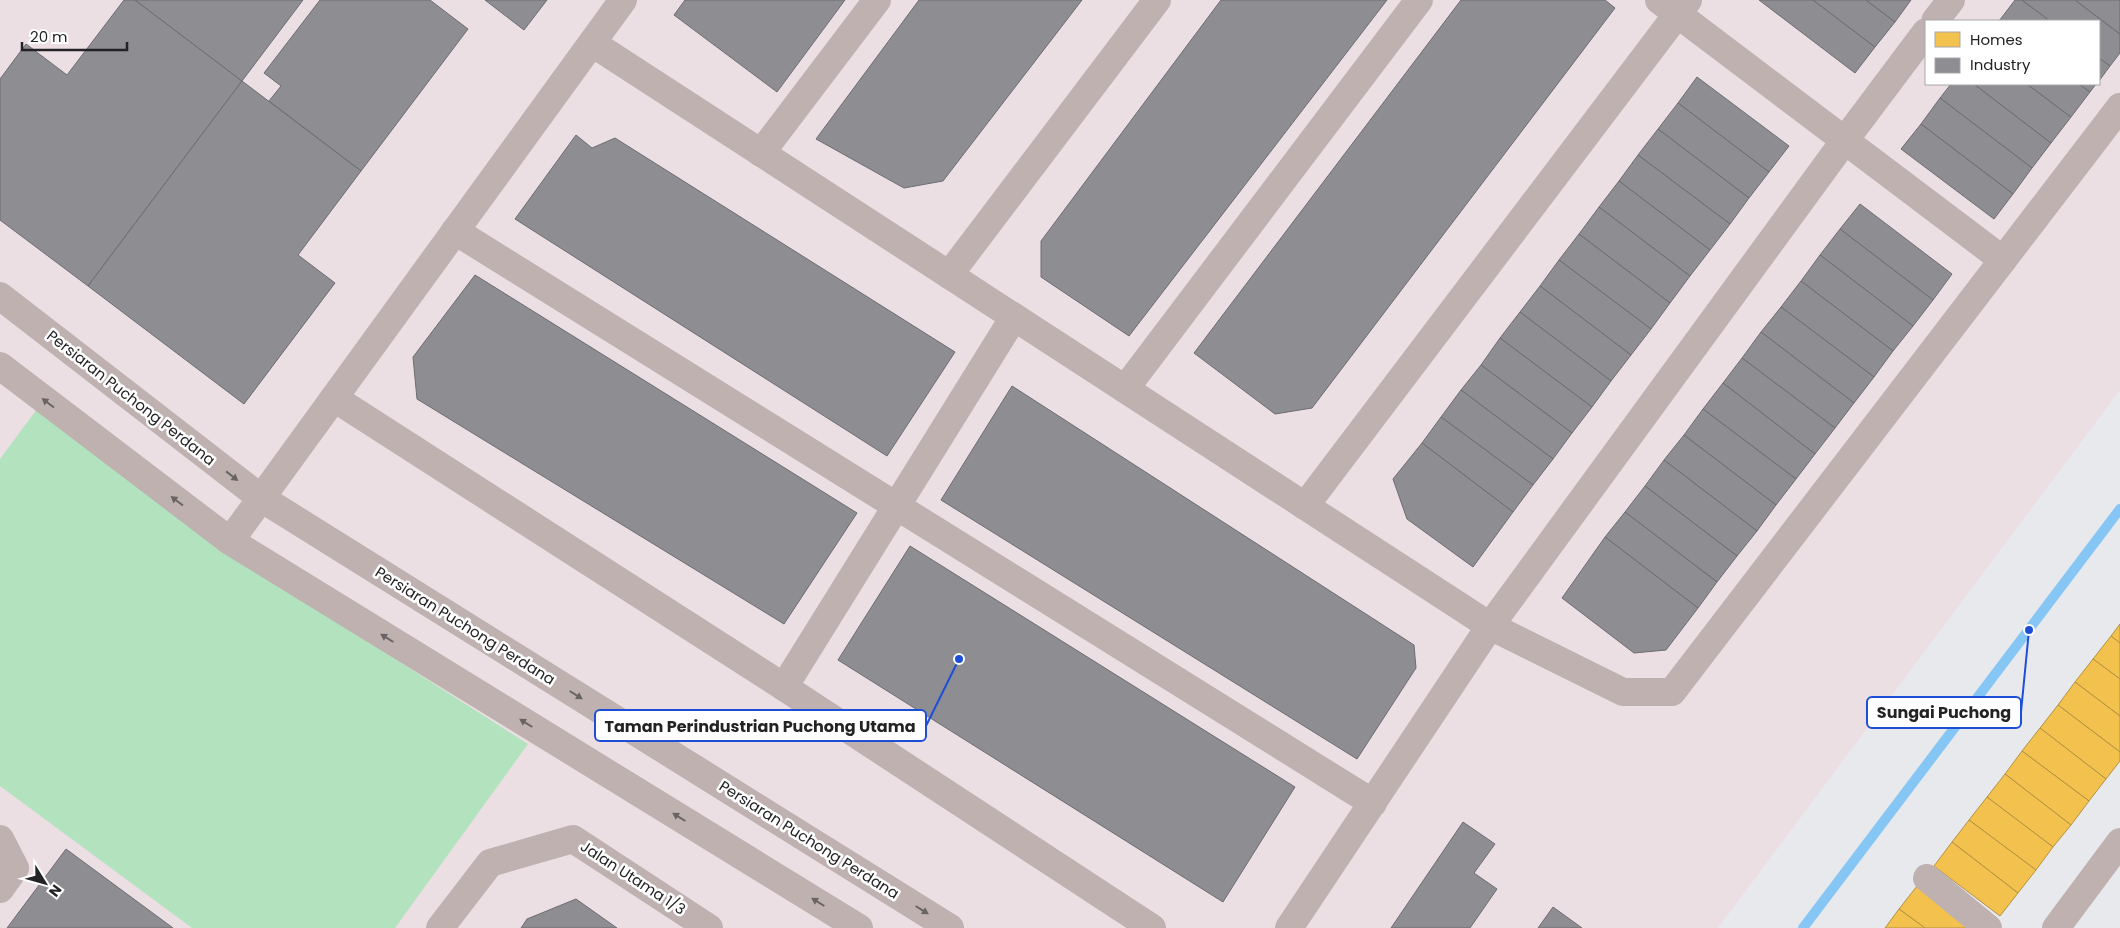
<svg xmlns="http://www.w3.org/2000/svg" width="2120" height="928" font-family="Poppins,sans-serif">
  <rect width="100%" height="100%" fill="#e8e9ed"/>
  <path fill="#ecdfe4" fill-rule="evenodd" d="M0,0H2120V390L1718,928H0ZM1926,21H2099V84H1926Z"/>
  <path fill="#b3e2bf" d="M37,409L198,533L528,744L395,928H192L0,786V459Z"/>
  <g fill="#f2c14e" stroke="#b49242">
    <path d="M2120,624V643L2111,636Z"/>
    <path d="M2111,636L2120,643V679L2093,659Z"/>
    <path d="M2093,659L2120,679V716L2075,682Z"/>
    <path d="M2075,682L2120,716V752L2058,705Z"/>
    <path d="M2058,705L2120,752V761L2106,779L2040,728Z"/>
    <path d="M2040,728L2106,779L2089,801L2022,751Z"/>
    <path d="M2022,751L2089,801L2071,825L2005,774Z"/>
    <path d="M2005,774L2071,825L2053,847L1987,797Z"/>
    <path d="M1987,797L2053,847L2036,870L1969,820Z"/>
    <path d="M1969,820L2036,870L2018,893L1952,842Z"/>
    <path d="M1952,842L2018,893L2000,916L1934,866Z"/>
    <path d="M1917,886L1973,928H1925L1899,909Z"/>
    <path d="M1899,909L1925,928H1885Z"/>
  </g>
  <g fill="#8d8d92" stroke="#6d6d71">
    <path d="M124,0H135L242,81L88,286L0,220V79L26,44L67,75Z"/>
    <path d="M135,0H303L242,81Z"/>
    <path d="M320,0H430L468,29L361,171L269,101L281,86L264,73Z"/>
    <path d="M485,0H547L524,30Z"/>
    <path d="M685,0H845L777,92L674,15Z"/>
    <path d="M919,0H1082L943,181L904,188L816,139Z"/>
    <path d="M1221,0H1387L1129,336L1041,277V241Z"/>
    <path d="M1461,0H1605L1615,8L1312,408L1275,414L1194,353Z"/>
    <path d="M1759,0H1813L1875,47L1855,73Z"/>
    <path d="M1813,0H1866L1895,22L1875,47Z"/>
    <path d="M1866,0H1911L1895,22Z"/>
    <path d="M2015,0H2022L2050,21H1999Z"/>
    <path d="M2022,0H2075L2120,34V53L2110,66L2099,58V21H2050Z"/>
    <path d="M2075,0H2120V34Z"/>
    <path d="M2099,58L2110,66L2099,81Z"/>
    <path d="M1697,77L1789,146L1769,172L1678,103Z"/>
    <path d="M242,81L361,171L298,255L335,283L244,404L88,286Z"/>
    <path d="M1951,84H1974L2051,143L2032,168L1940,98Z"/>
    <path d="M1974,84H2027L2071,117L2051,143Z"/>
    <path d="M2027,84H2079L2090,92L2071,117Z"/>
    <path d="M2079,84H2096L2090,92Z"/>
    <path d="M1940,98L2032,168L2013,194L1921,124Z"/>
    <path d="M1678,103L1769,172L1749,198L1658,129Z"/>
    <path d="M1921,124L2013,194L1994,219L1901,149Z"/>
    <path d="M1658,129L1749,198L1730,224L1638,155Z"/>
    <path d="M576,135L592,148L615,138L955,352L887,456L515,219Z"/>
    <path d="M1638,155L1730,224L1710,250L1619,181Z"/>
    <path d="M1619,181L1710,250L1690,276L1599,207Z"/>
    <path d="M1860,204L1952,274L1933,300L1840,229Z"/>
    <path d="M1599,207L1690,276L1670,303L1579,234Z"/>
    <path d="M1840,229L1933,300L1913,326L1820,255Z"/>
    <path d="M1579,234L1670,303L1651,329L1559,260Z"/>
    <path d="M1820,255L1913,326L1893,351L1801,281Z"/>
    <path d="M1559,260L1651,329L1631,355L1540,286Z"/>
    <path d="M475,275L857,513L784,624L417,399L413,357Z"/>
    <path d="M1801,281L1893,351L1874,377L1781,307Z"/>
    <path d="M1540,286L1631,355L1611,381L1520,312Z"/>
    <path d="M1781,307L1874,377L1854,403L1761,332Z"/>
    <path d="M1520,312L1611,381L1592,407L1500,338Z"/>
    <path d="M1761,332L1854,403L1835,428L1742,358Z"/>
    <path d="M1500,338L1592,407L1572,433L1481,365Z"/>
    <path d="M1742,358L1835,428L1815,454L1723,383Z"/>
    <path d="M1481,365L1572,433L1553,459L1461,390Z"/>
    <path d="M1723,383L1815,454L1796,479L1703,409Z"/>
    <path d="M1012,386L1414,645L1416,668L1357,759L941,500Z"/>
    <path d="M1461,390L1553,459L1533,485L1441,417Z"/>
    <path d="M1703,409L1796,479L1776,505L1684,435Z"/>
    <path d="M1441,417L1533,485L1513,512L1422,443Z"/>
    <path d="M1684,435L1776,505L1757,531L1664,460Z"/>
    <path d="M1422,443L1513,512L1473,567L1407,519L1393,479Z"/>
    <path d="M1664,460L1757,531L1737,556L1645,486Z"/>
    <path d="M1645,486L1737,556L1717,582L1625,512Z"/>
    <path d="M1625,512L1717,582L1698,608L1605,537Z"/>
    <path d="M1605,537L1698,608L1666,650L1634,653L1562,598Z"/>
    <path d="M910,546L1295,787L1223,902L838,660Z"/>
    <path d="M1463,822L1495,844L1474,873L1497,889L1470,928H1391Z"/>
    <path d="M66,849L173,928H7Z"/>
    <path d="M576,899L617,928H521L527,919Z"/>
    <path d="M1553,907L1582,928H1538Z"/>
  </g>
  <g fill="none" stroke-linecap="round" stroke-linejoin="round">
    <path stroke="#86c6f5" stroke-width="10" d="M1803,928L2120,509"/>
    <g stroke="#beb1b0" stroke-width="28">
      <path d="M1659,0L2003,260"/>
      <path d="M1935,21L1951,0"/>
      <path d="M592,43L1490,626L1623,692H1672L2120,107"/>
      <path d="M761,153L877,0"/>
      <path d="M455,231L1373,803"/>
      <path d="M949,275L1157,0"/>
      <path d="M0,296L261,498L950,928"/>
      <path d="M0,366L230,541L859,928"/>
      <path d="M1125,389L1419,0"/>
      <path d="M334,398L784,687L1152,928"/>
      <path d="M1305,506L1688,0"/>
      <path d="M230,541L623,0"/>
      <path d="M784,687L1014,317"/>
      <path d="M0,839L15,868L0,889"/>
      <path d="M1927,878L1988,928"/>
      <path d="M440,928L490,863L573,839L709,928"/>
      <path d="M1289,928L1490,626L1845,140L1926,32"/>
      <path d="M2056,928L2120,842"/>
    </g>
  </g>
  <defs><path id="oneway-solid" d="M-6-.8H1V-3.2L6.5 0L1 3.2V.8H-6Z" transform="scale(1.25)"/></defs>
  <g fill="#696364">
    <use href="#oneway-solid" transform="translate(48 403) rotate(-143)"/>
    <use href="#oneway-solid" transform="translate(232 476) rotate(38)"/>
    <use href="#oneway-solid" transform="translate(177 501) rotate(-143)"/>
    <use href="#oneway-solid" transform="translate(387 638) rotate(-148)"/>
    <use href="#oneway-solid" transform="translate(576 695) rotate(32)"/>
    <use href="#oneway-solid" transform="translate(526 723) rotate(-148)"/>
    <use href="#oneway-solid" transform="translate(679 817) rotate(-148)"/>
    <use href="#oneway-solid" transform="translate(818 902) rotate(-148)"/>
    <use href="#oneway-solid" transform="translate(922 910) rotate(32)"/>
  </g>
  <g text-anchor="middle" stroke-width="5" stroke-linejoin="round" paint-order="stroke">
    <g font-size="15" fill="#232325" stroke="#fff">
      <text transform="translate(131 398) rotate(38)" y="5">Persiaran Puchong Perdana</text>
      <text transform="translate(465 626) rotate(32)" y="5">Persiaran Puchong Perdana</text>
      <text transform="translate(809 840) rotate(32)" y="5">Persiaran Puchong Perdana</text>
      <text transform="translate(633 878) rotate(33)" y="5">Jalan Utama 1/3</text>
    </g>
  </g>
  <path fill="none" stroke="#1d4ed8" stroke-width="2" d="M2029 630L2021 712M959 659L926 726"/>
  <g fill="#1d4ed8" stroke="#fff" stroke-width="2">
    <circle cx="2029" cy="630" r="5"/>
    <circle cx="959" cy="659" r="5"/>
  </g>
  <g fill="#fff" stroke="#1d4ed8" stroke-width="2">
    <rect x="1867" y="697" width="154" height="31" rx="5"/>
    <rect x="595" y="710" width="331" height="31" rx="5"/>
  </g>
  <g font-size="16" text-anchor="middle" font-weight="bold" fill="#232325">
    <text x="1944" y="718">Sungai Puchong</text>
    <text x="760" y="732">Taman Perindustrian Puchong Utama</text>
  </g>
  <rect x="1925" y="20" width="175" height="65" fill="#ffffff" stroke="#a7a7a8"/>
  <rect x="1935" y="32" width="25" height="15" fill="#f2c14e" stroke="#a7a7a8"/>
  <text x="1970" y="45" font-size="15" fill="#232325">Homes</text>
  <rect x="1935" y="58" width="25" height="15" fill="#8d8d92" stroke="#a7a7a8"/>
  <text x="1970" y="70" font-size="15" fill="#232325">Industry</text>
  <g transform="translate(45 883) rotate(127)" stroke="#ffffff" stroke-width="4" paint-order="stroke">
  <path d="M0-4L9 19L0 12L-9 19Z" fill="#232325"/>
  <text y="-8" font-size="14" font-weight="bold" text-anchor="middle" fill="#232325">N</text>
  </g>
  <path d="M22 42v8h105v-8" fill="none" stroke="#232325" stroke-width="2.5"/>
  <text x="30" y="42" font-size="15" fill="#232325" stroke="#ffffff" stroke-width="4" paint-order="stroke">20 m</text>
</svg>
